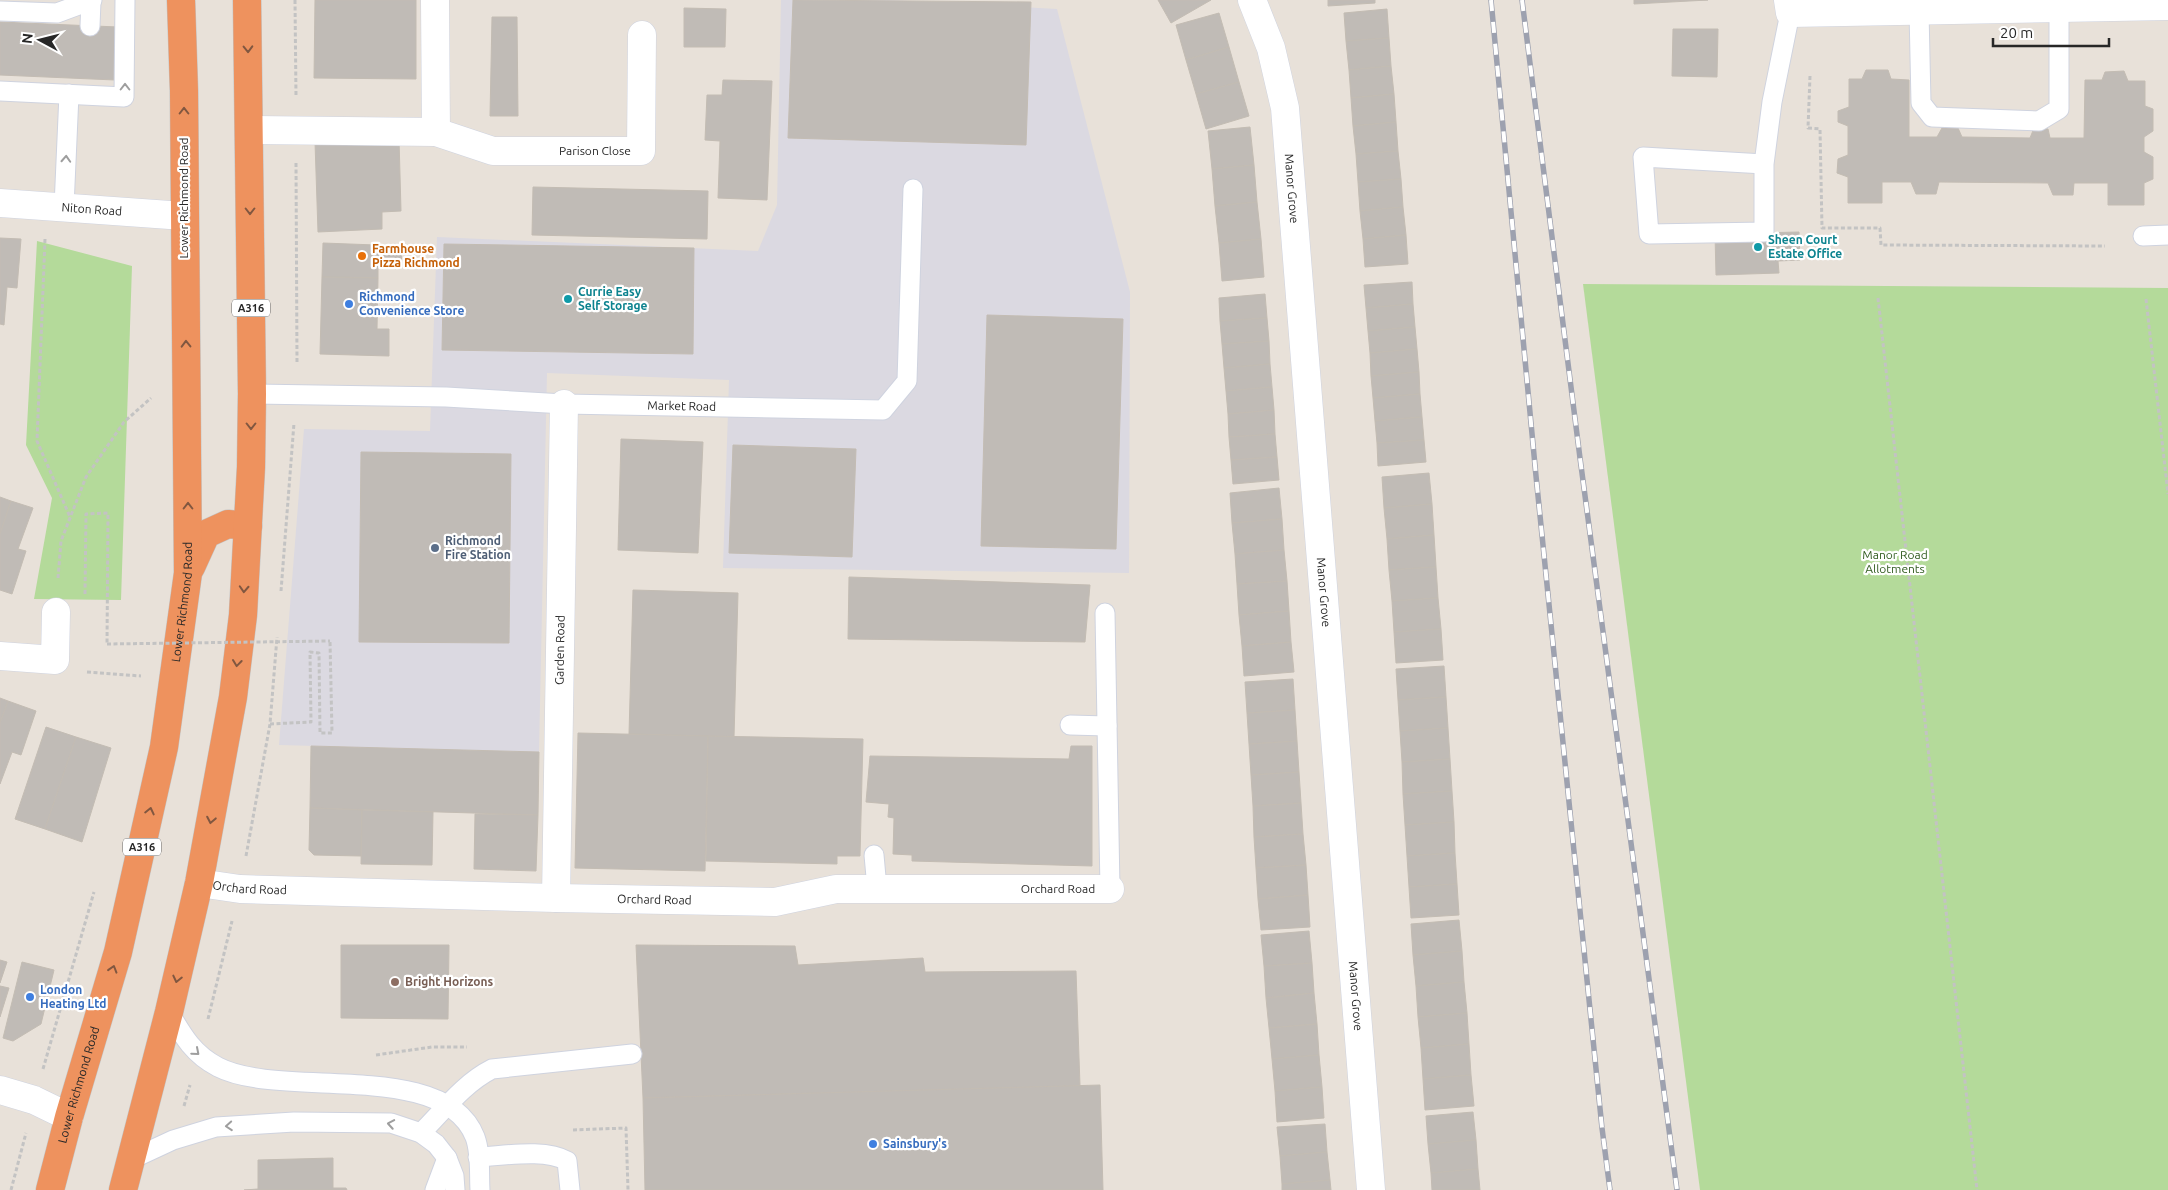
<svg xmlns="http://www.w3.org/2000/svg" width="2168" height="1190" font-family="Ubuntu,sans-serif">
  <rect width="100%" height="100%" fill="#e8e1d9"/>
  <path fill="#dbd9e1" d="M781,0H890L1057,9L1130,292L1129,573L723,568L729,380L547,373L539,752L279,745L304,429L430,431L437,237L758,251L777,205Z"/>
  <g fill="#b4da9a">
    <path d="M37,241L132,266L121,600L34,599L52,498L26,445Z"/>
    <path d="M1583,284L2168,288V1190H1700Z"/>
  </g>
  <g fill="#c0bbb6" stroke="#c3bcb3">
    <path d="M315,0H416V79L314,78Z"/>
    <path d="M793,0L1031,2L1026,145L788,138Z"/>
    <path d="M1158,0H1211L1171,23Z"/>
    <path d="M1328,0H1375V3L1328,6Z"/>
    <path d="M1634,0H1708L1634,4Z"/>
    <path d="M684,8L726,9L725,47H684Z"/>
    <path d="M1387,9L1389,38L1346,41L1344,13Z"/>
    <path d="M1219,13L1229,47L1186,60L1176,25Z"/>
    <path d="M492,17H517L518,116H490Z"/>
    <path d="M0,22L118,27L115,80L0,75Z"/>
    <path d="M1673,29H1718L1717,77L1672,76Z"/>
    <path d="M1389,38L1391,66L1349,70L1346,41Z"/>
    <path d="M1229,47L1239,82L1196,94L1186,60Z"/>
    <path d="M1391,66L1394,94L1351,98L1349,70Z"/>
    <path d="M1866,70H1888L1891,79L1909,80V137H1937L1942,128H1958L1962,137L2030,138L2034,128L2048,129L2050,138H2084L2085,80H2102L2105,72L2124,71L2128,81H2145V106L2153,109V131L2144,137V152L2153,157V179L2144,183V205H2108V183H2074L2073,195H2053L2048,183L1939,182L1936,194H1916L1911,182H1882V203H1848V177L1837,173L1838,159L1848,155V126L1838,122V111L1849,107V79H1862Z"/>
    <path d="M723,80L772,81L767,200L718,198L720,141L705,140L707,95H722Z"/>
    <path d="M1239,82L1249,116L1206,129L1196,94Z"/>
    <path d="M1394,94L1396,122L1353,126L1351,98Z"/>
    <path d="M1396,122L1398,151L1356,154L1353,126Z"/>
    <path d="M1250,127L1254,165L1212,169L1208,131Z"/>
    <path d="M399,139L401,211L382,212V229L318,232L315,142Z"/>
    <path d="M1398,151L1401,179L1358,182L1356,154Z"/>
    <path d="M1254,165L1257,202L1215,206L1212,169Z"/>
    <path d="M1401,179L1403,207L1360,211L1358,182Z"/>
    <path d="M533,187L708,191L707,239L532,235Z"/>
    <path d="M1257,202L1261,239L1219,243L1215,206Z"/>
    <path d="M1403,207L1406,235L1363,239L1360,211Z"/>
    <path d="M1799,232L1800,260L1778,261L1779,273L1716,275L1715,234Z"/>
    <path d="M1406,235L1408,264L1365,267L1363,239Z"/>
    <path d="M0,238L21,239L17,288L7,287L4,325L0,324Z"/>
    <path d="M1261,239L1264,277L1222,281L1219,243Z"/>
    <path d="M323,243L402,246L401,268L378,267V278L322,277Z"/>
    <path d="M444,244L694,248L693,354L442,350Z"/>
    <path d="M322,277L378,278L377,329H389V356L320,354Z"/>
    <path d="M1412,282L1413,304L1366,308L1364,285Z"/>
    <path d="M1265,294L1267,318L1220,321L1219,298Z"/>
    <path d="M1413,304L1415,327L1368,331L1366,308Z"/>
    <path d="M987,315L1123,319L1116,549L981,546Z"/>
    <path d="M1267,318L1269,341L1222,344L1220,321Z"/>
    <path d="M1415,327L1417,349L1370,353L1368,331Z"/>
    <path d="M1269,341L1270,364L1224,368L1222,344Z"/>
    <path d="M1417,349L1419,372L1371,376L1370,353Z"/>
    <path d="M1270,364L1272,387L1226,391L1224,368Z"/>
    <path d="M1419,372L1420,394L1373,398L1371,376Z"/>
    <path d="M1272,387L1274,410L1228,414L1226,391Z"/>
    <path d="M1420,394L1422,417L1375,421L1373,398Z"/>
    <path d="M1274,410L1275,434L1229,437L1228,414Z"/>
    <path d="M1422,417L1424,440L1377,443L1375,421Z"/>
    <path d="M1275,434L1277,457L1231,460L1229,437Z"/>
    <path d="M621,439L703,442L698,553L618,550Z"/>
    <path d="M1424,440L1426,462L1378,466L1377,443Z"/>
    <path d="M733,445L856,449L852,557L729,553Z"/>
    <path d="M361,452L511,454L509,643L359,642Z"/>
    <path d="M1277,457L1279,480L1233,484L1231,460Z"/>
    <path d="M1429,473L1432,504L1384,508L1382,477Z"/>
    <path d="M1279,488L1282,519L1232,523L1230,493Z"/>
    <path d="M0,497L11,501L0,534Z"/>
    <path d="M11,501L33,508L18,549L26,551L12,594L0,590V534Z"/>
    <path d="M1432,504L1434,535L1387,539L1384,508Z"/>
    <path d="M1282,519L1284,550L1235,554L1232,523Z"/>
    <path d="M1434,535L1436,567L1389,570L1387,539Z"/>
    <path d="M1284,550L1287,581L1237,584L1235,554Z"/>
    <path d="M1436,567L1438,598L1392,601L1389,570Z"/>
    <path d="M849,577L1090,585L1085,642L848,639Z"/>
    <path d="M1287,581L1289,611L1239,615L1237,584Z"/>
    <path d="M633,590L738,593L734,737L629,734Z"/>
    <path d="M1438,598L1441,629L1394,632L1392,601Z"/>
    <path d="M1289,611L1291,642L1242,646L1239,615Z"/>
    <path d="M1441,629L1443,660L1396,663L1394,632Z"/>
    <path d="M1291,642L1294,672L1244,676L1242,646Z"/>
    <path d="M1444,666L1446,697L1398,700L1396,669Z"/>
    <path d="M1293,679L1295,710L1247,713L1245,682Z"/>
    <path d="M1446,697L1448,728L1400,731L1398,700Z"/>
    <path d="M0,698L8,701L0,723Z"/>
    <path d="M8,701L36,711L21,755L12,752L0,784V723Z"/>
    <path d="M1295,710L1297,741L1249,744L1247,713Z"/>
    <path d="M46,727L76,737L45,829L15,819Z"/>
    <path d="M1448,728L1450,759L1402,762L1400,731Z"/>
    <path d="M578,733L708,736L705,871L575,868Z"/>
    <path d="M708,736L863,739L860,856H837V864L706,861Z"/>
    <path d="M76,737L111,748L82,842L45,829Z"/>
    <path d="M1297,741L1299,772L1251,775L1249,744Z"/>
    <path d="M311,746L539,752L538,815L310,808Z"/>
    <path d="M1071,746H1092V866L912,861V855L893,854L894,818L888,817L889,804L866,802L870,756L1069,759Z"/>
    <path d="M1450,759L1452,791L1403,794L1402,762Z"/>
    <path d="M1299,772L1301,803L1253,806L1251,775Z"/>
    <path d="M1452,791L1454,822L1405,825L1403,794Z"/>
    <path d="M1301,803L1303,834L1254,837L1253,806Z"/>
    <path d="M310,808L362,810L361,856L314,855L309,850Z"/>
    <path d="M362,810L433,812L432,865L361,864Z"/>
    <path d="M475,814L538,815L536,871L474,869Z"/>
    <path d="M1454,822L1455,853L1407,856L1405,825Z"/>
    <path d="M1303,834L1306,865L1256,868L1254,837Z"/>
    <path d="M1455,853L1457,884L1409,887L1407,856Z"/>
    <path d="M1306,865L1308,895L1258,899L1256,868Z"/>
    <path d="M1457,884L1459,915L1411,918L1409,887Z"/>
    <path d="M1308,895L1310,927L1261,930L1258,899Z"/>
    <path d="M1459,920L1462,951L1413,955L1411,924Z"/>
    <path d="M1309,931L1312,963L1264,966L1261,935Z"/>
    <path d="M341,945H449L448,1019L341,1018Z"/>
    <path d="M636,945L795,946L798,965L923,958L925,972L1076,971L1080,1086L643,1098Z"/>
    <path d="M1462,951L1464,982L1416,986L1413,955Z"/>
    <path d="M0,960L7,962L0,983Z"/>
    <path d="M22,962L54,970L41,1024L13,1041L3,1038Z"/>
    <path d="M1312,963L1314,993L1266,998L1264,966Z"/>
    <path d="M1464,982L1467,1013L1418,1017L1416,986Z"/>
    <path d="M0,986L9,988L0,1017Z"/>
    <path d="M1314,993L1317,1024L1269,1028L1266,998Z"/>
    <path d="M1467,1013L1469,1044L1421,1048L1418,1017Z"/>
    <path d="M1317,1024L1319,1055L1272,1059L1269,1028Z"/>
    <path d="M1469,1044L1471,1075L1423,1079L1421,1048Z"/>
    <path d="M1319,1055L1322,1087L1275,1091L1272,1059Z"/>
    <path d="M1471,1075L1474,1106L1425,1110L1423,1079Z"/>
    <path d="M1100,1085L1103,1190H645L643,1098Z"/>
    <path d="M1322,1087L1324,1118L1277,1122L1275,1091Z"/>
    <path d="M1473,1112L1476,1140L1428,1144L1426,1116Z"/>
    <path d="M1325,1124L1327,1152L1280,1156L1277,1127Z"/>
    <path d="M1476,1140L1478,1169L1431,1173L1428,1144Z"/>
    <path d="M1327,1152L1330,1180L1282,1184L1280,1156Z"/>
    <path d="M333,1158V1188H346L347,1190H244L258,1189V1160Z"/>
    <path d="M1478,1169L1480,1190H1432L1431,1173Z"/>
    <path d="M1330,1180L1331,1190H1282V1184Z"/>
  </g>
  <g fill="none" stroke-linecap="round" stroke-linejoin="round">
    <g stroke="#cfd3df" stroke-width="21">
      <g id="lane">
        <path d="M0,11L57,13L92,0"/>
        <path d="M1919,11L1921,103L1932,117L2039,121L2059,109V8"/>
        <path d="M90,26L91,1"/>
        <path d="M0,91L124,97L125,0"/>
        <path d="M1764,164L1643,157L1649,234L1764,232V164L1772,102L1790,13"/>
        <path d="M64,207L69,94"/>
        <path d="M2143,236L2168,235"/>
        <path id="s1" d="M252,394L446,397L564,404L883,410L907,381L913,189"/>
        <path d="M1105,613L1110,889"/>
        <path d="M1070,725L1107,726"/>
        <path d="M874,855L877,888"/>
        <path d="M169,1012C183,1036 193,1054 218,1067C282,1100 444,1058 475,1137C481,1153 479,1174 480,1190"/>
        <path d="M421,1133C443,1111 464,1083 492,1069L632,1054"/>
        <path d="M478,1157C503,1156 545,1148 567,1161L570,1190"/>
        <path d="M130,1160L173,1140L216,1127L294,1122L391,1123L421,1133L436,1144L447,1158L454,1176L455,1190"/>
        <path d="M435,1190L447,1158"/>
      </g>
    </g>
    <g stroke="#cfd3df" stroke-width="29">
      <g id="street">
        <path d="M435,0L436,132"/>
        <path id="s2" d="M1252,0L1271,48L1285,108L1371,1190"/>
        <path d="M1788,0L1790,13L2168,6"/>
        <path id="s3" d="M250,130L436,132L493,151H641L642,35"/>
        <path id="s4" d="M0,203L184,216"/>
        <path d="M0,656L55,660L56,612"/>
        <path id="s5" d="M199,883L240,889L556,898L775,902L836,889H1110"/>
        <path id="s6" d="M556,898L564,404"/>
        <path d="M0,1090L34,1100L69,1117"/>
      </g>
    </g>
    <g stroke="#c3c3c3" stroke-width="29">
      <g id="highway">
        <path d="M191,567L206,534L228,524L248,526"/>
        <path id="s7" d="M50,1190L69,1117L118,952L164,747L188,573L184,91L181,0"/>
        <path d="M123,1190L169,1012L199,883L233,697L243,615L251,467L252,394L247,0"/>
      </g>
    </g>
    <g stroke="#c3c3c3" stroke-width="3" stroke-dasharray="4 2.5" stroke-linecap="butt">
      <path d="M295,0L296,97"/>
      <path d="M1810,76L1808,128L1820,129L1822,228H1880L1881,245L2105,246"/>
      <path d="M296,163L297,364"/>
      <path d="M45,239L37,441L70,517"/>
      <path d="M1878,298L1977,1190"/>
      <path d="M2146,299L2168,494"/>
      <path d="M58,578L61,541L86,477L124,422L151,398"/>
      <path d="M281,591L294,423"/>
      <path d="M85,594L86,514L108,513L107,644"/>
      <path d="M87,672L141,676"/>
      <path d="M270,724L311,722L310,652L319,653L320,733H332L330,641"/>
      <path d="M246,856L270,724L277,637"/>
      <path d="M208,1019L232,921"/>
      <path d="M376,1055L432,1047H467"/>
      <path d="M43,1069L94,892"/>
      <path d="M184,1106L190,1085"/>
      <path d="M573,1130L626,1128L628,1190"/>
      <path d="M11,1190L26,1133"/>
    </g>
    <use href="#lane" stroke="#fff" stroke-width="19"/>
    <use href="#street" stroke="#fff" stroke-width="28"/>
    <use href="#highway" stroke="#ee925e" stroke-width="28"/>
    <g stroke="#9da1af" stroke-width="5.5">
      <g id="rail">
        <path d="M1491,0L1536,476L1602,1128L1610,1190"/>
        <path d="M1522,0L1580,458L1677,1190"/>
      </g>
    </g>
    <use href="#rail" stroke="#fff" stroke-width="4" stroke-dasharray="11" stroke-linecap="butt"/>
    <path stroke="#c3c3c3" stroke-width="3" stroke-dasharray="4 2.5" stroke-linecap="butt" d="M107,644L330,641"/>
  </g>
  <defs><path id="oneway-chevron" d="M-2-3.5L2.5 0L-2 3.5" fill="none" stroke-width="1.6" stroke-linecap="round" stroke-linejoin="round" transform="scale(1.25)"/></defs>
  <g stroke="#815740">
    <use href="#oneway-chevron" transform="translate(248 49) rotate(89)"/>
    <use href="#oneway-chevron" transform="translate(184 111) rotate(-90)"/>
    <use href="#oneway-chevron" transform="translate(250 211) rotate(90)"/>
    <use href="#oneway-chevron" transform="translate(186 344) rotate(-91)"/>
    <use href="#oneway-chevron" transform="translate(251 426) rotate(90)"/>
    <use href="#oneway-chevron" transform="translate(188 506) rotate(-90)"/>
    <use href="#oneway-chevron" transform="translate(244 589) rotate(93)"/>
    <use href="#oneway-chevron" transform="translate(237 663) rotate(97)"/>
    <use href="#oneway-chevron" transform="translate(150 811) rotate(-77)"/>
    <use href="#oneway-chevron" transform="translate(211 820) rotate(101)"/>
    <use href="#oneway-chevron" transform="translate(113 969) rotate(-73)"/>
    <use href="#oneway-chevron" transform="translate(177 979) rotate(103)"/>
  </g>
  <g stroke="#9e9e9e">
    <use href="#oneway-chevron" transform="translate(125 87) rotate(-90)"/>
    <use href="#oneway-chevron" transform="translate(66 159) rotate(-87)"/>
    <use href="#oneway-chevron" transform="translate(196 1052) rotate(41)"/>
    <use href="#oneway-chevron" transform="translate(391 1124) rotate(-170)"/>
    <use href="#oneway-chevron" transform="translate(229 1126) rotate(176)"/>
  </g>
  <g fill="#0f9aa8" stroke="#fff" stroke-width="2">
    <circle cx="1758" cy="247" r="5"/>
    <circle cx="568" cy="299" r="5"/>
  </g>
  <circle fill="#e8710a" stroke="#fff" stroke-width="2" cx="362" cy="256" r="5"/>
  <g fill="#3f7fe0" stroke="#fff" stroke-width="2">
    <circle cx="349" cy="304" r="5"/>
    <circle cx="30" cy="997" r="5"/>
    <circle cx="873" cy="1144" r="5"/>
  </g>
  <circle fill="#5c6f8a" stroke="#fff" stroke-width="2" cx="435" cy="548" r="5"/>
  <circle fill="#8d6e63" stroke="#fff" stroke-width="2" cx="395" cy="982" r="5"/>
  <g text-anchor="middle" stroke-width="4.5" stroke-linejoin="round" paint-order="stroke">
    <g fill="#fff" stroke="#686868" stroke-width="1">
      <rect x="232" y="299.5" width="38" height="17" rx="4"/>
      <rect x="123" y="838.5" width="38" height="17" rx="4"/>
    </g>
    <g font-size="11" font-weight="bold" fill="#272727">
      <text x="251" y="312">A316</text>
      <text x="142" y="851">A316</text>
    </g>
    <g font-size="12" fill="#272727" stroke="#fff">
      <text dy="4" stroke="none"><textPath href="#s3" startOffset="348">Parison Close</textPath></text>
      <text dy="4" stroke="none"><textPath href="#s2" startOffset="194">Manor Grove</textPath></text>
      <text transform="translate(184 198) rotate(-90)" y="4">Lower Richmond Road</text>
      <text dy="4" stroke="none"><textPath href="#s4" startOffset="92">Niton Road</textPath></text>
      <text dy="4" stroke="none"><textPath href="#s1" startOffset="430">Market Road</textPath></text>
      <text dy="4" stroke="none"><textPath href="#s2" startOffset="599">Manor Grove</textPath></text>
      <text dy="4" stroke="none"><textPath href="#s7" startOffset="604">Lower Richmond Road</textPath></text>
      <text dy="4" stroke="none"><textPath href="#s6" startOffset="248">Garden Road</textPath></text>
      <text dy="4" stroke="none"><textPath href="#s5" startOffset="51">Orchard Road</textPath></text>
      <text dy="4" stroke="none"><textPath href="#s5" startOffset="861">Orchard Road</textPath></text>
      <text dy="4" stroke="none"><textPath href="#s5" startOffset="456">Orchard Road</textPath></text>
      <text dy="4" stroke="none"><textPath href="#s2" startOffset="1004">Manor Grove</textPath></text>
      <text dy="4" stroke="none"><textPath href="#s7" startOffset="109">Lower Richmond Road</textPath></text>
    </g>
    <g font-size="12" font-weight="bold" fill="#0d838f" stroke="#fff" text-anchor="start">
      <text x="1768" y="244">Sheen Court<tspan x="1768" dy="14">Estate Office</tspan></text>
      <text x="578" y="296">Currie Easy<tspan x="578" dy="14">Self Storage</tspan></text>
    </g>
    <g font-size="12" font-weight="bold" fill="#c56008" stroke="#fff" text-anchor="start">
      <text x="372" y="253">Farmhouse<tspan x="372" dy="14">Pizza Richmond</tspan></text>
    </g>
    <g font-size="12" font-weight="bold" fill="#366cbe" stroke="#fff" text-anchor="start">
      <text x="359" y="301">Richmond<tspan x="359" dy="14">Convenience Store</tspan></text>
      <text x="40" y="994">London<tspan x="40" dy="14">Heating Ltd</tspan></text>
      <text x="883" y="1148">Sainsbury's</text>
    </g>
    <g font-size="12" font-weight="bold" fill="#4e5e75" stroke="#fff" text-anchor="start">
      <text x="445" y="545">Richmond<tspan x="445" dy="14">Fire Station</tspan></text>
    </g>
    <g font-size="12" fill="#305b1f" stroke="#fff">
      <text x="1895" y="559">Manor Road<tspan x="1895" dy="14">Allotments</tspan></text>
    </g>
    <g font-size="12" font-weight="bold" fill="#785e54" stroke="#fff" text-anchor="start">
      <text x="405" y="986">Bright Horizons</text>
    </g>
  </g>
  <g transform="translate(40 40) rotate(277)" stroke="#ffffff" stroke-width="4" paint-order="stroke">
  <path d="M0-4L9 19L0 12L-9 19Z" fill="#272727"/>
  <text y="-8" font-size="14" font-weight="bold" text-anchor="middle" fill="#272727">N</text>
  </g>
  <path d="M1993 38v8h116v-8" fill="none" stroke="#272727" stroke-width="2.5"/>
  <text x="2000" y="38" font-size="15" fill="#272727" stroke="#ffffff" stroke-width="4" paint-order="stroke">20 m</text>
</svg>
